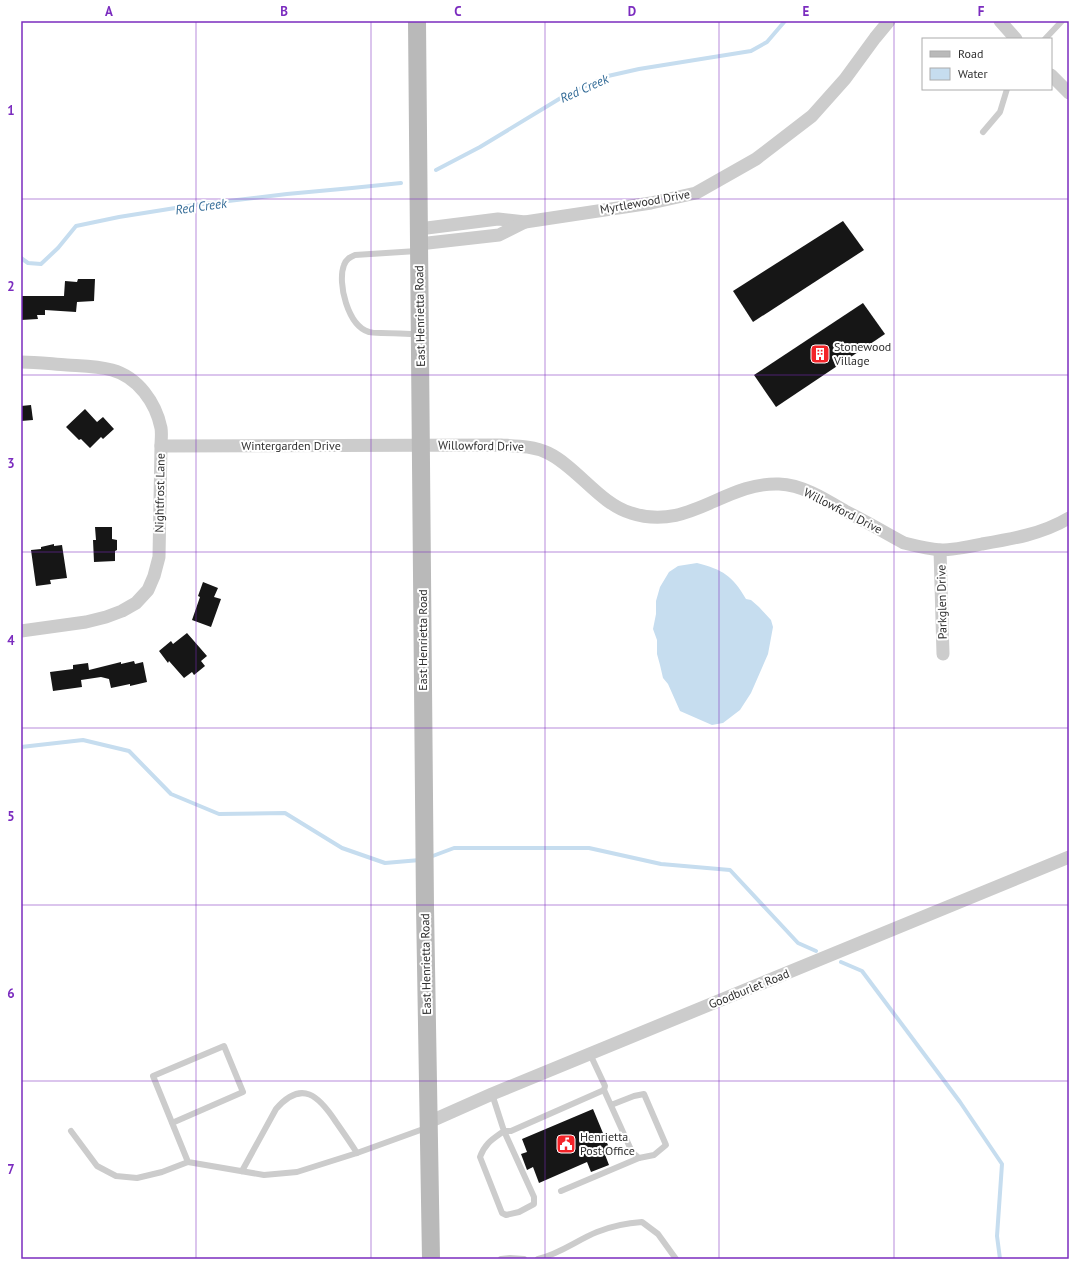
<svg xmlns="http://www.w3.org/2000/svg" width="1090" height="1280" font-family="'PT Sans',sans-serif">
  <rect width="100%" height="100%" fill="#fff"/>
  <path fill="#c6ddef" d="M697,563C723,570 732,575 746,599L751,600L759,607L771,620L773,627L768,654L751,693L740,710L723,723L712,725L680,711L668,684L663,678L660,665L657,654V640L653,629L656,614V601L660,587L669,572L678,566Z"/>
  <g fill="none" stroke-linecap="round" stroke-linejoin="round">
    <g stroke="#c6ddef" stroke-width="4">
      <path d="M436,170L480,147L564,96L608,76L639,69L751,51L767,42L785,21"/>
      <path d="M21,258L28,263L41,264L58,248L76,226L119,217L194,205L287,194L352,188L401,183"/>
      <path d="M21,747L83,740L129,751L171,794L219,814L285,813L342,848L385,863L420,860"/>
      <path d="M430,857L454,848H589L661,864L730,870L798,943L816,951"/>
      <path d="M841,962L862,971L960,1102L1002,1164L997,1236L1000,1259"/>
    </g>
  </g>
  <g fill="#161616">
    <path d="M843,221L864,250L753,322L733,291Z"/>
    <path d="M78,279H95L94,301L77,302L76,312L45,310V315H37L38,319L21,320V296H64L65,281L77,282Z"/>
    <path d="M863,303L885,334L776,407L754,375Z"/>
    <path d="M31,405L33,420L21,421V406Z"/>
    <path d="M85,409L97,422L103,417L114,429L103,439L101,437L90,448L81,439L79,440L66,427Z"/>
    <path d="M95,527H112V539L117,540V550L115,551V561L94,562L93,540H96Z"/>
    <path d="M54,544V546L62,545L67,578L50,580L51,584L36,586L31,550L41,549V547Z"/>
    <path d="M203,582L218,588L214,597L221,599L211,627L192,620L200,597L198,596Z"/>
    <path d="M187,633L207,656L201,661L205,666L194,675L192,672L184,678L169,661L168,663L159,651L171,641L173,644Z"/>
    <path d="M134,661L135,664L143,662L147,682L130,686V684L111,688L109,679L101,677L81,680L82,687L53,691L50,672L73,669V665L88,663L89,670L121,662V664Z"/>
    <path d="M593,1109L610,1150L604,1152L609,1165L591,1172L587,1162L539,1183L533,1167L527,1170L521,1154L527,1152L522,1139Z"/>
  </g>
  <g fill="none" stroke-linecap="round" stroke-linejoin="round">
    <g stroke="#ccc" stroke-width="6">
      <path d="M1045,39L1062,21"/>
      <path d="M983,132L1000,112L1007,89"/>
      <path d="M417,251L355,255C350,257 346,259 344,265C337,283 348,326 369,332C372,333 377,333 381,333C393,333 406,334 418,334"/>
      <path d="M590,1054L605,1086L604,1090L632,1152L639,1158L654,1155L666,1145L644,1094L634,1096L611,1105"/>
      <path d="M492,1094L504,1131L534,1197V1204L519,1212L506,1215L502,1213L480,1157C485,1143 493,1139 504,1131H511L604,1090"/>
      <path d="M172,1123L243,1092L224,1046L153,1076L188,1162L264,1175L297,1172L357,1153L426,1128"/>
      <path d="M71,1131L97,1166L116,1176L137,1178L162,1172L188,1162"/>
      <path d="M242,1171L276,1109C302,1079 319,1096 336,1122C343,1132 350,1142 357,1153"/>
      <path d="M561,1191L639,1158"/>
      <path d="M501,1259L510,1258L524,1259"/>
      <path d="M538,1259C560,1254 577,1240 597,1232C612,1226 626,1223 642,1222L658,1234L676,1259"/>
    </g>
    <g stroke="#ccc" stroke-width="13">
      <path d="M1000,21L1016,39"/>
      <path d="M1051,75L1069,93"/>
      <path d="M419,229L498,219L525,222L651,203L696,193L756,159L812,116L845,79L875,38L889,21"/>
      <path d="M419,244L499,235L525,222"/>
      <path d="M21,362C36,362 52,364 67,365C82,366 97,366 112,370C138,377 156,403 161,428C162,434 161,440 161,446L159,557L154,576L148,590L136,603L122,611L106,617L86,622L21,631"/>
      <path d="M161,446L501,445C517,446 533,446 548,453C577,467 600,504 631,513C689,532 724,482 779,484C803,485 825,499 845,511C865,521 884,532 904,543C916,546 927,549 940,550C954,550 968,547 982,544C1012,539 1042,534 1069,518"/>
      <path d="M940,550L943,654"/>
      <path d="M429,1122L492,1094L1069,857"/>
    </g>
    <path stroke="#b9b9b9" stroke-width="18" d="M417,21L425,907L431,1259"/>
  </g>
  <path fill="none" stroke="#7b2cbf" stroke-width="1" stroke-opacity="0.55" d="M196,21V1259M371,21V1259M545,21V1259M719,21V1259M894,21V1259M21,199H1069M21,375H1069M21,552H1069M21,728H1069M21,905H1069M21,1081H1069"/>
  <defs>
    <g id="building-square" transform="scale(1)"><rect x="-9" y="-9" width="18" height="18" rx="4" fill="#f32328" stroke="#fff"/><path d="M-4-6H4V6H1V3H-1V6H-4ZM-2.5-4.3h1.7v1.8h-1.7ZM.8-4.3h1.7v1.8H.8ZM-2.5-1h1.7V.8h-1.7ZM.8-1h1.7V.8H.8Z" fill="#fff"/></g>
    <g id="civic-square" transform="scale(1)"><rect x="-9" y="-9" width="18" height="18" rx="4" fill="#f32328" stroke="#fff"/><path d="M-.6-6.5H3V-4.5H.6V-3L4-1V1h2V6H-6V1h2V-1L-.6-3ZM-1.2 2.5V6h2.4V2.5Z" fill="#fff"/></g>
  </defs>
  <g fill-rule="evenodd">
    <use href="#building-square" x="820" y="354"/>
    <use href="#civic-square" x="566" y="1144"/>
  </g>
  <g text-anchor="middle" stroke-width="4" stroke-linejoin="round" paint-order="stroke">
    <g font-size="12" fill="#2f2f2f" stroke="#fff">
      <text transform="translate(645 202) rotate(-10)" y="4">Myrtlewood Drive</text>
      <text transform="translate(420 316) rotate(-91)" y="4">East Henrietta Road</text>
      <text x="291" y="450">Wintergarden Drive</text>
      <text transform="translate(481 446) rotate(1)" y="4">Willowford Drive</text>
      <text transform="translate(160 493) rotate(-89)" y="4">Nightfrost Lane</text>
      <text transform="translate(843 511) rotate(27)" y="4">Willowford Drive</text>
      <text transform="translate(942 602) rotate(-91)" y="4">Parkglen Drive</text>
      <text transform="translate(423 640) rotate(-90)" y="4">East Henrietta Road</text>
      <text transform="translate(426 964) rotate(-91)" y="4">East Henrietta Road</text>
      <text transform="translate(749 989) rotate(-22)" y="4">Goodburlet Road</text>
    </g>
    <g font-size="12" fill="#2f2f2f" stroke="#fff" text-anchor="start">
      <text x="834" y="351">Stonewood<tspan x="834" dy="14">Village</tspan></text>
      <text x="580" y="1141">Henrietta<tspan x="580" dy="14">Post Office</tspan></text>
    </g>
    <g font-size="13" font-style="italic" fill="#366d98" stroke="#fff">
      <text transform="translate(584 88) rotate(-24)" y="5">Red Creek</text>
      <text transform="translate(201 206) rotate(-8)" y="5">Red Creek</text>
    </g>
  </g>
  <rect width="1090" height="1280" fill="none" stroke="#ffffff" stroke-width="44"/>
  <rect x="922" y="38" width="130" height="52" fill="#ffffff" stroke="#acacac"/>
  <rect x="930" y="51" width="20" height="6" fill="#b9b9b9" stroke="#acacac"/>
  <text x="958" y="58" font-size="12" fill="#2f2f2f">Road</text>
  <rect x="930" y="68" width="20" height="12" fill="#c6ddef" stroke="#acacac"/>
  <text x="958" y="78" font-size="12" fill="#2f2f2f">Water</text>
  <rect x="22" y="22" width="1046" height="1236" fill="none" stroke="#7b2cbf" stroke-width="1.5"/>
  <g font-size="13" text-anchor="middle" font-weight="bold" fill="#7b2cbf">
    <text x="109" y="16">A</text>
    <text x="284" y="16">B</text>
    <text x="458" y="16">C</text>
    <text x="632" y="16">D</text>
    <text x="806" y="16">E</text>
    <text x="981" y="16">F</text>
    <text x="11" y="115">1</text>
    <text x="11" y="291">2</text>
    <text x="11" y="468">3</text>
    <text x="11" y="645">4</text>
    <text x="11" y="821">5</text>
    <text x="11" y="998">6</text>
    <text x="11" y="1174">7</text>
  </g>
</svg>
